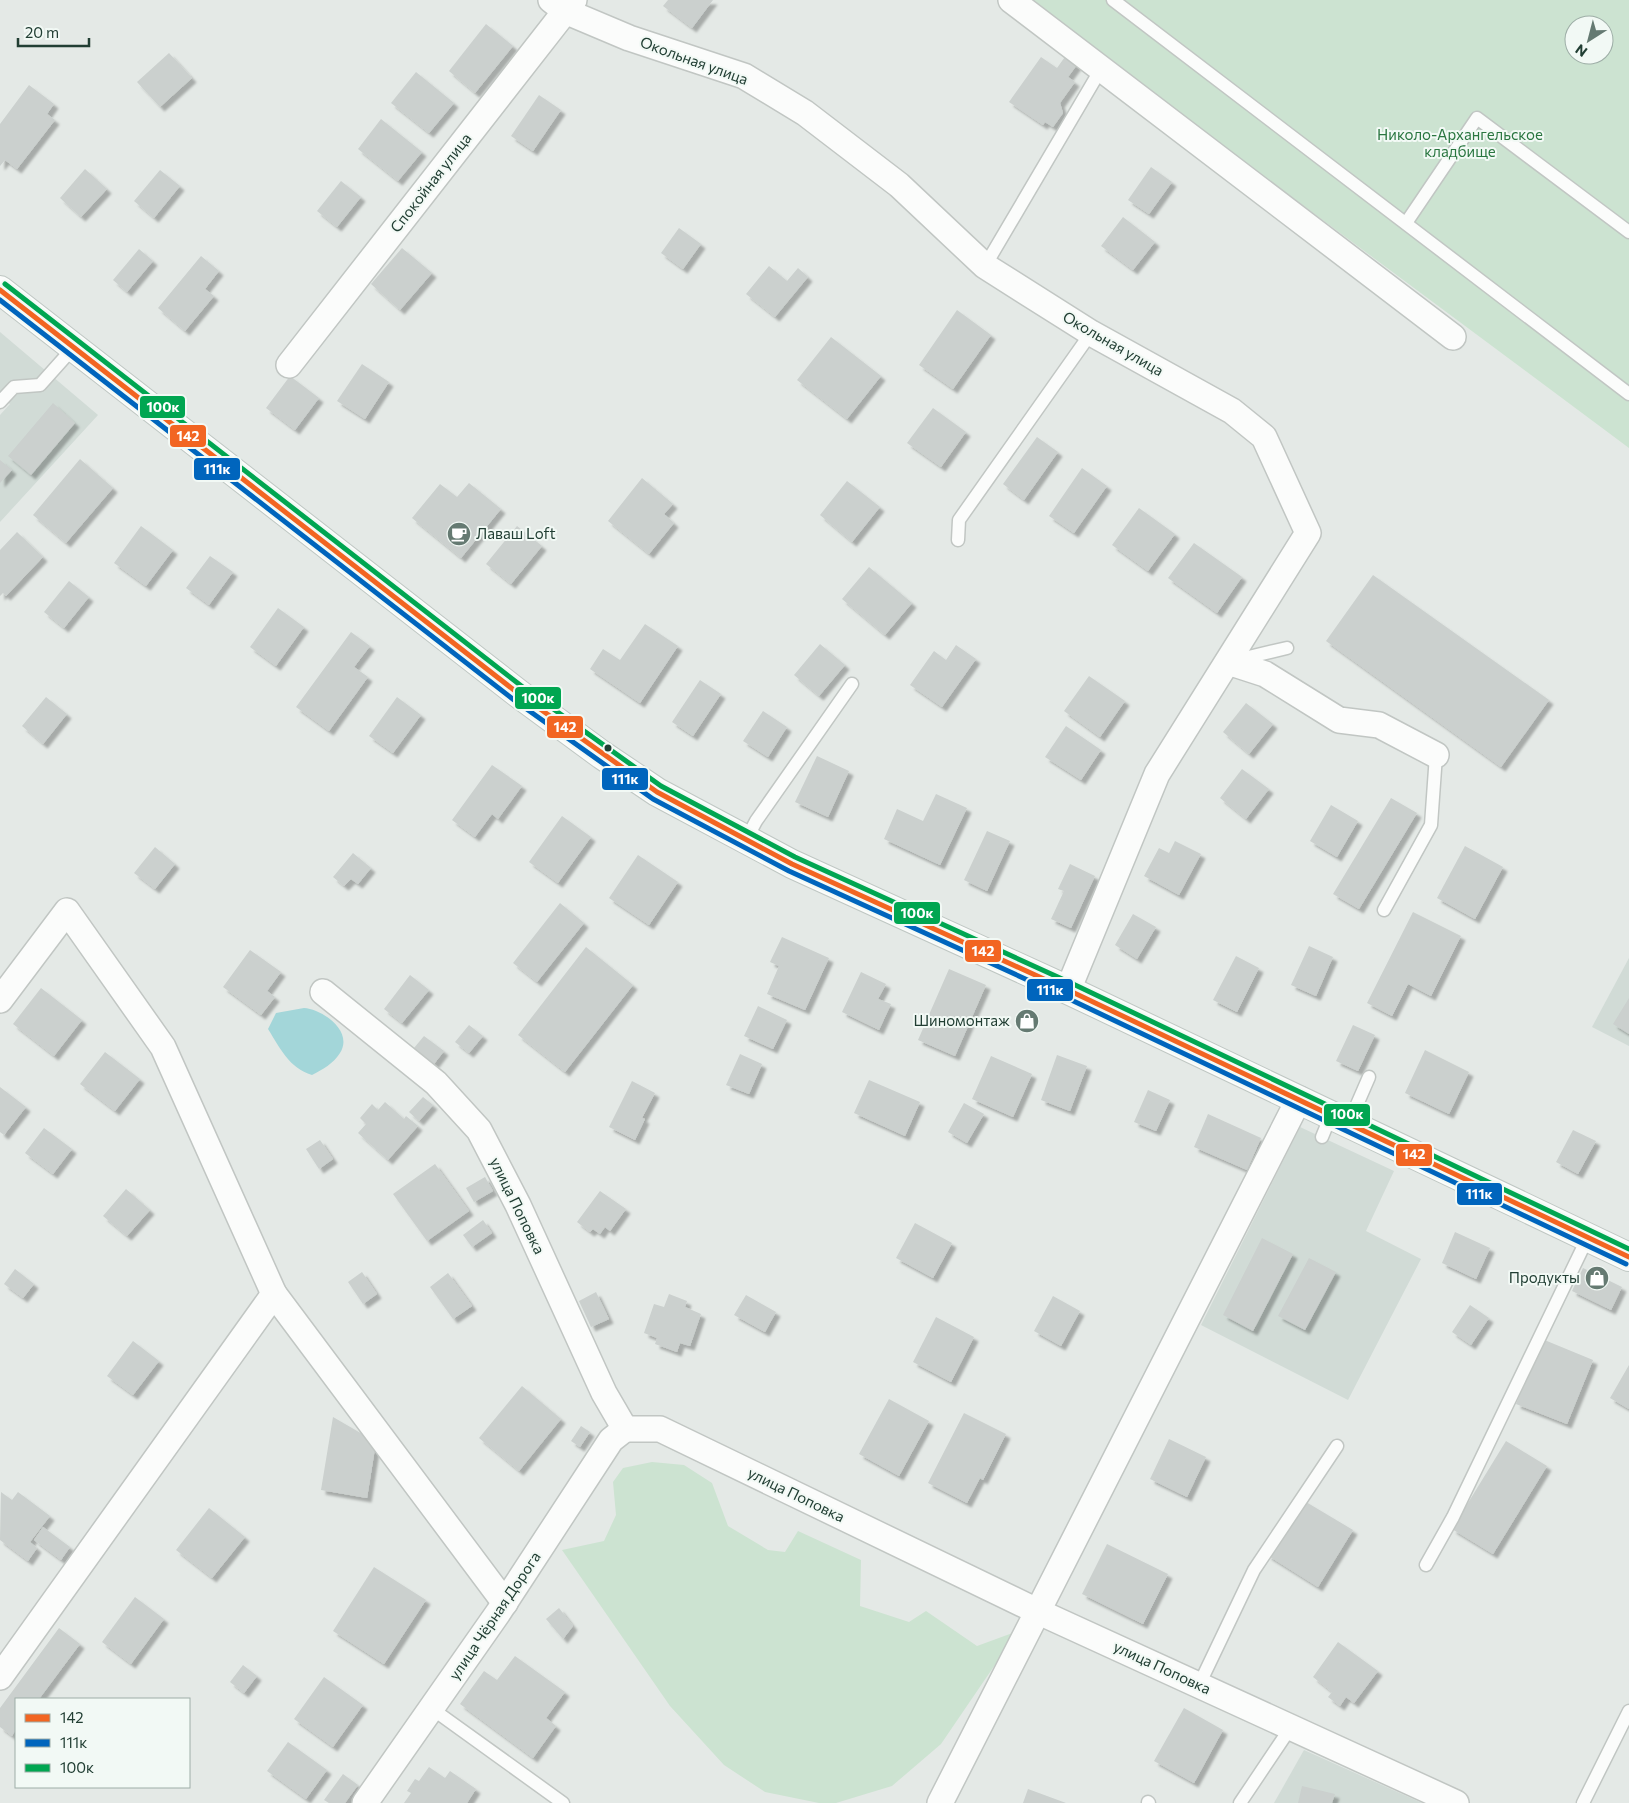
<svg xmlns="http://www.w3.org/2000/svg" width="1629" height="1803" font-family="Commissioner,sans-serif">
  <defs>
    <filter id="shadow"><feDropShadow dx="4.5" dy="4.5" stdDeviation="1" flood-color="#0004"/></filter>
  </defs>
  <rect width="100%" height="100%" fill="#e4e9e6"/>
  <g fill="#d1dbd6">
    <path d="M0,332L98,415L0,522V415L10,404L0,395Z"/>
    <path d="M1629,958V1046L1592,1027Z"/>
    <path d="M1300,1127L1394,1171L1366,1231L1421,1259L1348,1400L1201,1325Z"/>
    <path d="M1304,1750L1422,1803H1274Z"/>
  </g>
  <g fill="#cce3d1" fill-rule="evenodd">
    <path d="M1027,0H1629V448ZM1574,25H1604V55H1574Z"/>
    <path d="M652,1462L684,1465L712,1483L728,1526L768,1550L785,1552L798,1531L861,1560L860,1606L909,1622L926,1611L977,1646L1018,1631L941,1744L892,1786L836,1803H819L765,1792L724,1765L670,1706L562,1550L604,1541L616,1515L613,1482L623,1468Z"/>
  </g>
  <path fill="#a3d6d9" d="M304,1008C322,1009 354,1031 340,1053C334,1063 322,1070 312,1075C289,1068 280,1048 268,1029L276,1013Z"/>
  <g fill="#cbd0ce" filter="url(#shadow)">
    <path d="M668,0H713L692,28L663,6Z"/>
    <path d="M486,24L513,46L475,93L449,71Z"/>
    <path d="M169,53L192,78L160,107L137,82Z"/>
    <path d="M1067,54L1079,62L1068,77L1075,82L1060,103L1063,113L1053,127L1045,122L1043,125L1009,102L1041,57L1057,68Z"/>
    <path d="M416,72L454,103L429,133L391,103Z"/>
    <path d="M29,85L54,104L47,114L55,120L17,169L5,160L0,166V124Z"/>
    <path d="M539,95L561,110L533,151L511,136Z"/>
    <path d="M381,119L422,152L398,181L358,149Z"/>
    <path d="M1151,167L1172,182L1149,214L1128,200Z"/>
    <path d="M85,169L107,189L81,217L60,198Z"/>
    <path d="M160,170L180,186L154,218L134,201Z"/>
    <path d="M341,181L361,197L337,227L317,211Z"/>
    <path d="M1123,217L1155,242L1133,270L1101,246Z"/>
    <path d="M679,228L701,244L683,269L661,253Z"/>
    <path d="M402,248L432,273L400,310L371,284Z"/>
    <path d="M139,249L153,261L127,292L113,280Z"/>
    <path d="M201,256L219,271L205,289L214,296L185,331L158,308Z"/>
    <path d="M769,266L787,281L798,268L808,277L775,317L746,294Z"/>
    <path d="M957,310L991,335L953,389L919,365Z"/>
    <path d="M831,337L881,376L847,419L797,380Z"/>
    <path d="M362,364L389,382L365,419L337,401Z"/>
    <path d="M290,376L319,398L295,430L266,408Z"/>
    <path d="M53,403L75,423L31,475L8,456Z"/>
    <path d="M933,408L966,432L941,467L907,443Z"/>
    <path d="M1037,437L1058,452L1024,500L1003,484Z"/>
    <path d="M80,459L113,488L66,543L33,515Z"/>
    <path d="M0,460L12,470L0,483Z"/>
    <path d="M1082,468L1107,486L1074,533L1049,516Z"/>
    <path d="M642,478L673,504L664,514L674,523L649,554L608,521Z"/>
    <path d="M847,481L880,507L852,542L820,515Z"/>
    <path d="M469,483L501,509L461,558L412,518L440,484L457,497Z"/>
    <path d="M1139,508L1175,534L1148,571L1112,545Z"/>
    <path d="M141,526L173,550L146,586L114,563Z"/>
    <path d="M517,526L542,546L511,584L486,564Z"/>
    <path d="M17,532L43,557L6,596L3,593L0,596V550Z"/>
    <path d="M1194,543L1242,577L1217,613L1168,578Z"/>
    <path d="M210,556L233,572L209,605L186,588Z"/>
    <path d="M869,567L912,603L885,635L842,599Z"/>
    <path d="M1373,575L1549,700L1501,767L1326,641Z"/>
    <path d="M69,581L89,597L64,628L44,612Z"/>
    <path d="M278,608L304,627L276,666L250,647Z"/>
    <path d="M645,624L678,646L640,703L590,669L603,649L620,660Z"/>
    <path d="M351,632L370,646L354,667L368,677L329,731L296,707Z"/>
    <path d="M820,644L845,665L819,696L794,675Z"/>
    <path d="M956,645L976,659L942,707L910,685L934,651L946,660Z"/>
    <path d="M1089,676L1125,701L1100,737L1064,711Z"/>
    <path d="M700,680L721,694L693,736L672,722Z"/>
    <path d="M46,697L67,714L43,744L22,726Z"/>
    <path d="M397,697L421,715L393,753L369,736Z"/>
    <path d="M1246,703L1273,724L1249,754L1223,732Z"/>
    <path d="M763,711L787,727L768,757L743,741Z"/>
    <path d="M1066,726L1101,750L1081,780L1045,757Z"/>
    <path d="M817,756L849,771L828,817L795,802Z"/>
    <path d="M492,765L522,786L498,819L492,814L475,837L452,820Z"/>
    <path d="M1242,769L1269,789L1246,819L1220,798Z"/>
    <path d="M936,794L967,808L940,865L884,839L897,809L923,821Z"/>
    <path d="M1391,798L1417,813L1359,909L1333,894Z"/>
    <path d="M1331,805L1358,821L1337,857L1310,841Z"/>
    <path d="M562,816L591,837L558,883L529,862Z"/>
    <path d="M987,831L1010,841L987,891L964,880Z"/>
    <path d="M1175,841L1201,854L1179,895L1144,876L1159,848L1169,853Z"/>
    <path d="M1465,846L1503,867L1475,919L1437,898Z"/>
    <path d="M155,847L175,864L155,889L134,873Z"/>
    <path d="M353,853L371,868L358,884L351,879L344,886L333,877Z"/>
    <path d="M638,855L678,882L649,925L609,898Z"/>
    <path d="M1070,864L1095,876L1071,928L1051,919L1064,891L1058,889Z"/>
    <path d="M560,903L584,923L537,982L513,963Z"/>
    <path d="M1413,912L1461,936L1431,996L1408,984L1392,1016L1367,1003Z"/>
    <path d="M1133,914L1156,927L1137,959L1115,945Z"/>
    <path d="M782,937L829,958L805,1010L767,994L779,966L770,962Z"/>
    <path d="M1309,946L1333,957L1316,996L1291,985Z"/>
    <path d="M586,947L633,985L565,1072L518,1035Z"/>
    <path d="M250,950L281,972L267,991L275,997L261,1015L223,987Z"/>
    <path d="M1236,956L1259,968L1237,1012L1213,1000Z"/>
    <path d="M949,969L986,985L955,1056L918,1040Z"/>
    <path d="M861,972L886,984L878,999L891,1004L879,1030L842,1012Z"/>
    <path d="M410,975L429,990L402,1023L384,1009Z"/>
    <path d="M41,988L82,1020L54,1056L13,1024Z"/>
    <path d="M1629,998V1034L1613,1024Z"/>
    <path d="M758,1006L787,1020L773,1049L744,1036Z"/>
    <path d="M469,1025L483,1036L469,1053L455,1042Z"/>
    <path d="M1353,1025L1375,1035L1358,1071L1336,1061Z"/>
    <path d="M424,1036L444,1051L434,1064L414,1048Z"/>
    <path d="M1425,1050L1469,1072L1449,1114L1405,1093Z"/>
    <path d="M105,1052L140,1079L115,1111L80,1084Z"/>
    <path d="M740,1054L762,1064L749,1094L726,1085Z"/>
    <path d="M1057,1055L1087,1066L1070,1111L1041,1100Z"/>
    <path d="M991,1056L1032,1074L1013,1117L972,1099Z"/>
    <path d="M869,1080L920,1102L905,1136L854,1113Z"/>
    <path d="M632,1081L655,1093L642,1118L645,1119L635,1140L609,1127Z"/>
    <path d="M0,1087L26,1107L4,1135L0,1132Z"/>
    <path d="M1148,1090L1170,1100L1156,1131L1134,1122Z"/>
    <path d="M423,1097L433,1105L419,1121L409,1112Z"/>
    <path d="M385,1102L404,1119L406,1116L418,1126L388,1160L358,1133L366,1124L360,1118L372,1104L378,1110Z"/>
    <path d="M964,1103L984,1114L967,1143L948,1132Z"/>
    <path d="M1208,1114L1261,1138L1247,1170L1194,1147Z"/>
    <path d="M44,1128L72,1149L53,1174L25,1153Z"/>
    <path d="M1573,1130L1596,1141L1578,1174L1556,1162Z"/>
    <path d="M320,1140L333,1159L319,1169L306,1149Z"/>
    <path d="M435,1164L469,1211L427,1241L393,1194Z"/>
    <path d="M485,1177L493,1191L474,1202L466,1188Z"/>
    <path d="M126,1189L150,1210L127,1236L103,1216Z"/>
    <path d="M600,1191L626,1209L610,1231L605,1227L600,1234L593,1229L590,1232L577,1222Z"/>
    <path d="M483,1220L492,1233L472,1247L463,1235Z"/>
    <path d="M915,1223L952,1243L933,1278L896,1258Z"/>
    <path d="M1455,1232L1490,1248L1476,1279L1442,1263Z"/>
    <path d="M1262,1238L1293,1254L1253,1331L1223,1315Z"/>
    <path d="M1309,1258L1336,1272L1305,1330L1278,1316Z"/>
    <path d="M1583,1268L1622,1287L1611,1310L1572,1291Z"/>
    <path d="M15,1269L34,1284L23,1298L4,1284Z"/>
    <path d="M362,1272L377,1294L363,1304L348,1282Z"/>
    <path d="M448,1273L472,1306L453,1319L430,1287Z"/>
    <path d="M596,1292L609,1319L591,1327L579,1301Z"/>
    <path d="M669,1294L687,1301L685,1307L701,1314L690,1346L680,1343L677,1352L655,1344L657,1338L644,1333L654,1304L664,1307Z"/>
    <path d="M746,1295L776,1312L765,1332L734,1315Z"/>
    <path d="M1053,1296L1080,1311L1061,1346L1034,1331Z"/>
    <path d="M1470,1305L1489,1318L1471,1345L1452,1332Z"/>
    <path d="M936,1317L974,1337L951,1382L913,1362Z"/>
    <path d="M1542,1339L1593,1360L1567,1424L1516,1404Z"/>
    <path d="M133,1341L159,1361L133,1395L107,1376Z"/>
    <path d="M1629,1365V1409L1610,1398Z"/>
    <path d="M522,1386L561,1419L519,1471L479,1438Z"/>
    <path d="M889,1399L929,1421L899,1476L859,1454Z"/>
    <path d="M964,1413L1006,1434L983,1480L980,1478L967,1503L928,1483Z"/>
    <path d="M333,1417L376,1442L367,1498L321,1490Z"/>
    <path d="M581,1426L590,1432L580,1447L571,1441Z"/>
    <path d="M1169,1439L1206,1457L1187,1497L1150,1479Z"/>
    <path d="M1506,1441L1547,1466L1493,1554L1452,1529Z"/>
    <path d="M1,1492L12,1500L18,1492L50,1516L30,1542L37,1548L28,1561L0,1540Z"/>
    <path d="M1301,1499L1353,1530L1318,1587L1267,1555Z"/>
    <path d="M209,1508L245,1537L212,1578L176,1550Z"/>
    <path d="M43,1527L70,1547L61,1560L34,1540Z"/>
    <path d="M1107,1544L1168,1574L1143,1624L1082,1594Z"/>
    <path d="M374,1567L426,1600L384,1664L333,1631Z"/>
    <path d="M135,1597L164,1619L131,1664L102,1642Z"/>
    <path d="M559,1608L573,1626L563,1639L546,1619Z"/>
    <path d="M59,1628L80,1644L39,1699H16V1729L12,1736L0,1727V1708Z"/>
    <path d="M1338,1642L1378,1671L1354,1703L1346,1697L1340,1706L1328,1697L1332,1692L1313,1677Z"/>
    <path d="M515,1656L565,1692L546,1718L556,1726L533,1758L460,1704L484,1671L497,1680Z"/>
    <path d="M243,1665L257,1676L244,1693L230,1682Z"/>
    <path d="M324,1677L363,1705L333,1747L294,1719Z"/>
    <path d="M1184,1708L1223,1730L1194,1783L1154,1761Z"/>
    <path d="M288,1742L327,1770L306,1799L267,1771Z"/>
    <path d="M429,1767L445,1778L450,1771L476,1789L467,1803H404L411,1793L407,1791L415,1779L419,1781Z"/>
    <path d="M343,1774L358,1785L345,1803H329L324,1800Z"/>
    <path d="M1302,1786L1335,1794L1332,1803H1298Z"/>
    <path d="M1028,1789L1066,1803H1023Z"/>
  </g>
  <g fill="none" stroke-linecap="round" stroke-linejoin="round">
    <g stroke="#c1c6c3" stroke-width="15">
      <g id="service">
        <path d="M1113,0L1629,394"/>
        <path d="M1406,223L1477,118L1629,232"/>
        <path d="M985,266L1101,69"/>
        <path d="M0,402L14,387L40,385L74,347"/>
        <path d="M958,540L959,520L1091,333"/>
        <path d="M1236,660L1287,648"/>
        <path d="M746,840L756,821L852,684"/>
        <path d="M1384,910L1431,825L1436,755"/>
        <path d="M1349,1123L1369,1077"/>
        <path d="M1322,1137L1331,1115"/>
        <path d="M1426,1565L1453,1517L1588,1237"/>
        <path d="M1199,1685L1254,1570L1337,1446"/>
        <path d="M431,1708L563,1803"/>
        <path d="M1148,1802L1149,1803"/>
        <path d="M1240,1803L1291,1727"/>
        <path d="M1583,1803L1629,1711"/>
      </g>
    </g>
    <g stroke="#c1c6c3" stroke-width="28">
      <g id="minor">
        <path d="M551,0L565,11L629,38L744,76L805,113L899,185L985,266L1091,333L1232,411L1264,437L1308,533L1157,774L1068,990"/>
        <path d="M1011,0L1453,337"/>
        <path d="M289,365L574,0"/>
        <path d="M1228,662L1265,674L1339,720L1379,725L1436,755"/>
        <path d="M323,992L436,1083L479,1130L518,1205L604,1393L625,1429"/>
        <path d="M0,1000L67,911L163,1047L274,1294L505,1603"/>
        <path d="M625,1429H660L1039,1612L1456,1803"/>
        <path d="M0,1677L274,1294"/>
        <path d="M365,1803L498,1613L611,1440L625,1429"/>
        <path d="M940,1803L1299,1099"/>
      </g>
    </g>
    <g stroke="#bfc7c3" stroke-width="30">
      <path id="secondary" d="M0,290L519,694L602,755L657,792L792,864L1068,990L1629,1257"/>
    </g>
    <use href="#service" stroke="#fbfcfb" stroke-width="12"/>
    <use href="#minor" stroke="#fbfcfb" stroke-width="25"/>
    <use href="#secondary" stroke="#fbfcfb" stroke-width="28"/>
    <g stroke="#f2f9f5" stroke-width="9">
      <path id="bus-1" d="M0,290L519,694L657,792L792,864L1068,990L1629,1257"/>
    </g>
    <g stroke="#f2f9f5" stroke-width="9">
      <path id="bus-2" d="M0,300L514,700L653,799L789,871L1065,997L1626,1264"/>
    </g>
    <g stroke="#f2f9f5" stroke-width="9">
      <path id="bus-3" d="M5,284L524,688L661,786L795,857L1071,983L1629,1249"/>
    </g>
    <use href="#bus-1" stroke="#f26522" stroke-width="5"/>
    <use href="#bus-2" stroke="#0065bd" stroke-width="5"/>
    <use href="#bus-3" stroke="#00a651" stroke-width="5"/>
  </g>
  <defs>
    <g id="cafe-disc" transform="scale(1.25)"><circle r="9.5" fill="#657a72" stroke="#f2f9f5"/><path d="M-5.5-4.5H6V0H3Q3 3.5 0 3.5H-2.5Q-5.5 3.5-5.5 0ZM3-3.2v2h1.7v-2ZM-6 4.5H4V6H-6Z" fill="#fff"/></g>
    <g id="shop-disc" transform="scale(1.25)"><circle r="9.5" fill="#657a72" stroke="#f2f9f5"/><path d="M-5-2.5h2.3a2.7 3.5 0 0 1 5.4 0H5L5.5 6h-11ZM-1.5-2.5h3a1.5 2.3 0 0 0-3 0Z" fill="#fff"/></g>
  </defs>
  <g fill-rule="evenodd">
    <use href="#cafe-disc" x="459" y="534"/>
    <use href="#shop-disc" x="1027" y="1021"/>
    <use href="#shop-disc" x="1597" y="1278"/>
  </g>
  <circle fill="#213e33" stroke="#f2f9f5" stroke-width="2" cx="608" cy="748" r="4.5"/>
  <g text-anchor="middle" stroke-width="4" stroke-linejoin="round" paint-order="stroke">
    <g font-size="15" fill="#213e33" stroke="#f2f9f5">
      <text transform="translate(694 61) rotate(20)" y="5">Окольная улица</text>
      <text transform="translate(431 183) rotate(-52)" y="5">Спокойная улица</text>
      <text transform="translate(1113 344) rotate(30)" y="5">Окольная улица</text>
      <text transform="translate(517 1206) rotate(64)" y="5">улица Поповка</text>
      <text transform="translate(796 1495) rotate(26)" y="5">улица Поповка</text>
      <text transform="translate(495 1616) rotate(-56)" y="5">улица Чёрная Дорога</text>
      <text transform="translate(1162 1668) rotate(25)" y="5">улица Поповка</text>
    </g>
    <g font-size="15" fill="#2a7640" stroke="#f2f9f5">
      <text x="1460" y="140">Николо-Архангельское<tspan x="1460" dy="17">кладбище</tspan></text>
    </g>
    <g font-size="15" fill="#213e33" stroke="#f2f9f5" text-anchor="end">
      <text x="476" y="539" text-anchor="start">Лаваш Loft</text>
      <text x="1010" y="1026">Шиномонтаж</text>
      <text x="1580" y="1283">Продукты</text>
    </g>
  </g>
  <g stroke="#f2f9f5" stroke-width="2">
    <rect x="139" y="395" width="47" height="24" rx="5" fill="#00a651"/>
    <rect x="169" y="424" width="38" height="24" rx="5" fill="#f26522"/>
    <rect x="193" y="457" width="48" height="24" rx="5" fill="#0065bd"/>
    <rect x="514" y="686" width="48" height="24" rx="5" fill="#00a651"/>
    <rect x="546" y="715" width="38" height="24" rx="5" fill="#f26522"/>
    <rect x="601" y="767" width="48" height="24" rx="5" fill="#0065bd"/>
    <rect x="893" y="901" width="48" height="24" rx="5" fill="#00a651"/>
    <rect x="964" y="939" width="38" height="24" rx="5" fill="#f26522"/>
    <rect x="1026" y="978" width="48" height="24" rx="5" fill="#0065bd"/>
    <rect x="1323" y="1103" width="48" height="24" rx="5" fill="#00a651"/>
    <rect x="1395" y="1143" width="38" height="24" rx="5" fill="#f26522"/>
    <rect x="1456" y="1182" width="47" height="24" rx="5" fill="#0065bd"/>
  </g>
  <g font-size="14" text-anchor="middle" font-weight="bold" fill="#fff">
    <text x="163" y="412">100к</text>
    <text x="188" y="441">142</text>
    <text x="217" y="474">111к</text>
    <text x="538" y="703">100к</text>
    <text x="565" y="732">142</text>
    <text x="625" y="784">111к</text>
    <text x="917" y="918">100к</text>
    <text x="983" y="956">142</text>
    <text x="1050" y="995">111к</text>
    <text x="1347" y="1119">100к</text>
    <text x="1414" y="1159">142</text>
    <text x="1479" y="1199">111к</text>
  </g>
  <rect x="15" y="1698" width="175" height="90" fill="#f2f9f5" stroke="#9eaea7"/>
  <rect x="25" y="1714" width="25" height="8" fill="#f26522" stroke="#9eaea7"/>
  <text x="60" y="1723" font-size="15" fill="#213e33">142</text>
  <rect x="25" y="1739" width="25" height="8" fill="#0065bd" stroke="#9eaea7"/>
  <text x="60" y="1748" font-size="15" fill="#213e33">111к</text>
  <rect x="25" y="1764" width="25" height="8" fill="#00a651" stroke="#9eaea7"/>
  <text x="60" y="1773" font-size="15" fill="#213e33">100к</text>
  <g transform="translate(1589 40) rotate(216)"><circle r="24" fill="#f2f9f5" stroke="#9eaea7"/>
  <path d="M0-4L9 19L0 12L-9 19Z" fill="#657a72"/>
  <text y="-8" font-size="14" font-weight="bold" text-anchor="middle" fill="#213e33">N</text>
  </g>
  <path d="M18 38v8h71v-8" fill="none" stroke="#213e33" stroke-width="2.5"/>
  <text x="25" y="38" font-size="15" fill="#213e33" stroke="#f2f9f5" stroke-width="4" paint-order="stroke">20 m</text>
</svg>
